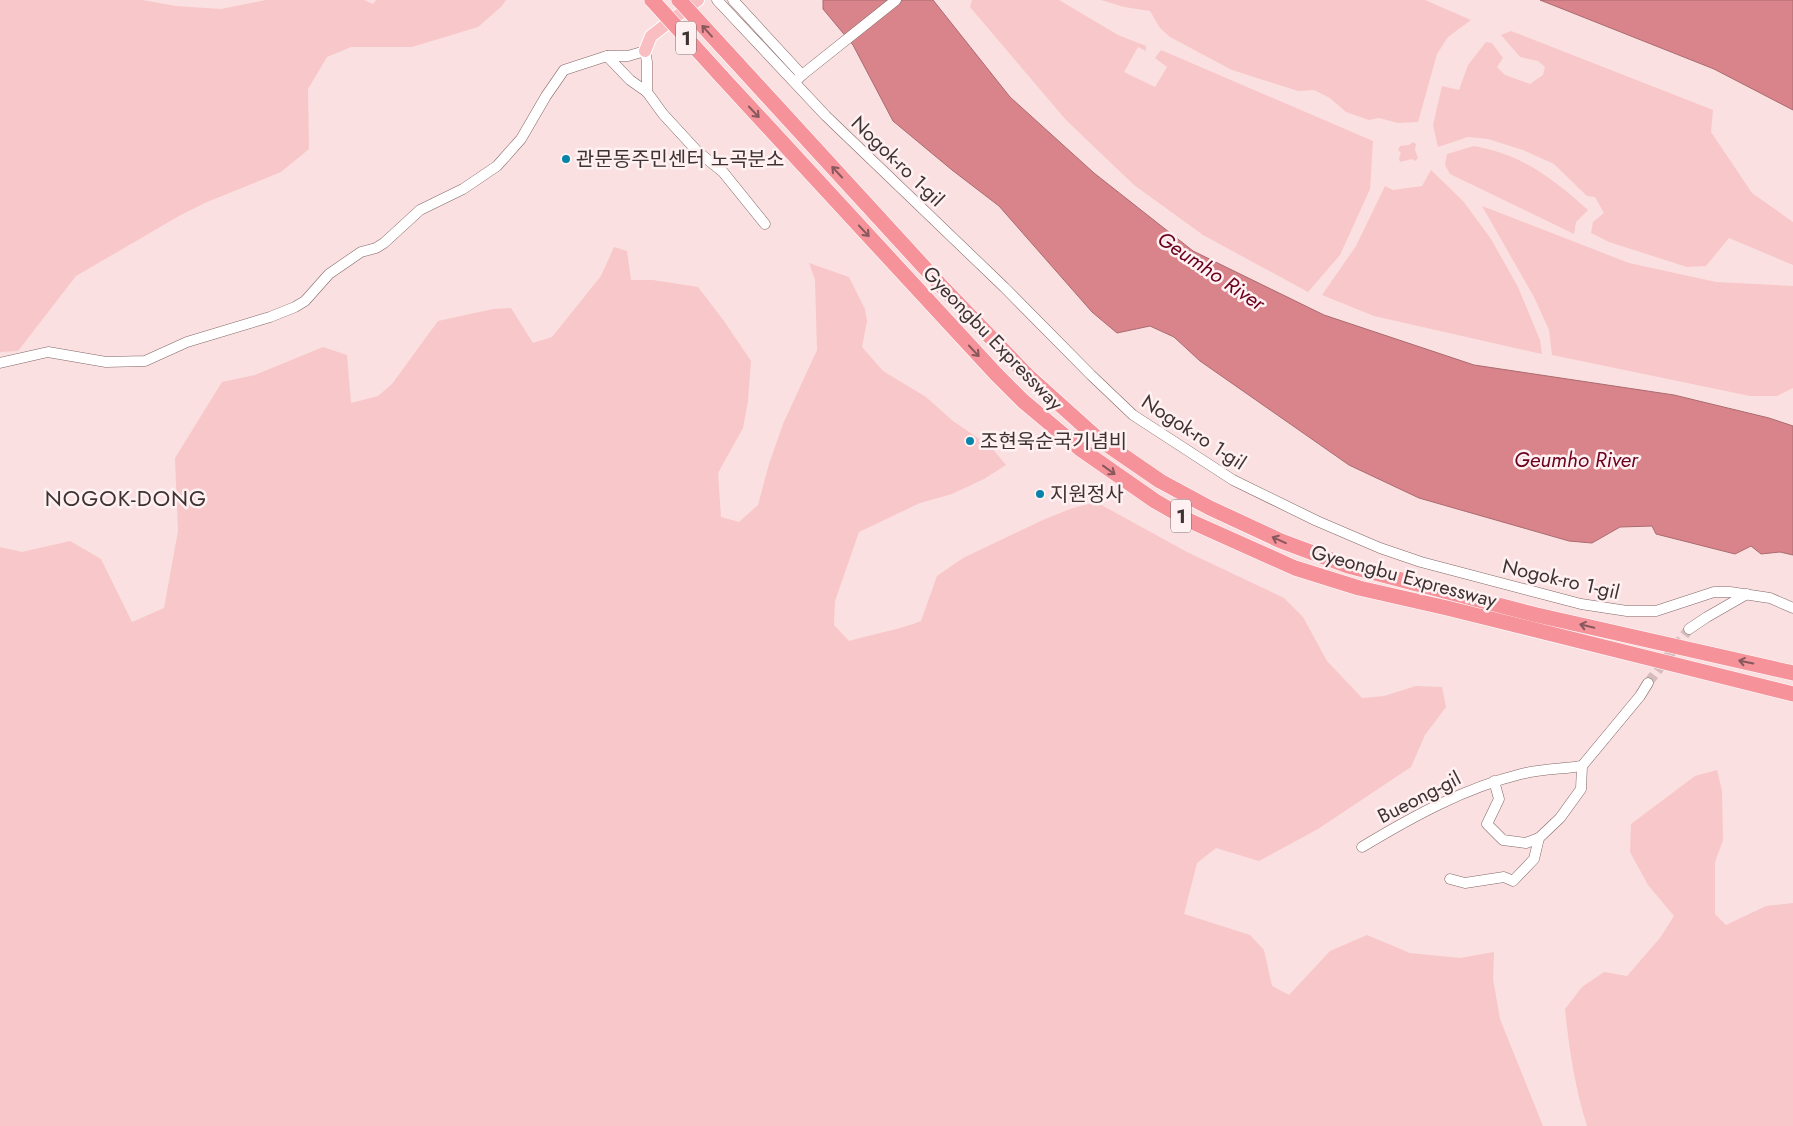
<svg xmlns="http://www.w3.org/2000/svg" width="1793" height="1126" font-family="Jost,'Noto Sans KR',sans-serif">
  <rect width="100%" height="100%" fill="#fbe0e1"/>
  <g fill="#f8c7c9">
    <path d="M0,0H142L176,6L221,9L266,0H364L373,4L376,0H506L501,7L478,27L412,47H351L327,57L308,89L309,149L281,172L207,202L179,216L76,276L18,351L0,352Z"/>
    <path d="M972,0H1059L1118,35L1146,46V51L1138,47L1124,72L1155,87L1167,67L1155,58L1161,50L1373,141L1370,189L1340,255L1308,292L1203,235L1134,185L1066,120L970,7Z"/>
    <path d="M1101,0H1425L1471,20L1448,37L1437,54L1418,122L1398,123L1379,118L1369,120L1346,112L1330,98L1314,90L1298,91L1232,70L1170,37L1160,28L1150,11L1124,7Z"/>
    <path d="M1511,31L1713,110L1711,132L1752,193L1793,222V265L1729,238L1706,266L1687,267L1609,242L1591,233L1593,222L1604,213L1595,197L1587,196L1554,164L1523,150L1488,139L1468,137L1438,147L1433,125L1442,86L1459,90L1468,65L1486,42L1492,43L1503,58L1497,67L1505,75L1530,84L1543,75L1545,67L1538,61L1520,57L1501,35Z"/>
    <path d="M1413,142L1416,144L1415,150L1418,158L1415,161L1412,159L1400,162L1399,158L1401,153L1398,150L1400,146L1409,145Z"/>
    <path d="M1474,146C1523,155 1552,178 1588,210L1576,222L1574,234L1450,174L1445,165L1447,154Z"/>
    <path d="M1431,170L1463,201L1491,239L1518,287L1540,340L1542,354L1374,316L1322,295L1356,246L1385,186L1393,190L1422,186Z"/>
    <path d="M1482,206L1629,263L1716,282L1793,286V388L1777,396H1750L1552,355L1549,330L1534,297Z"/>
    <path d="M614,247L627,251L631,280H653L698,287L724,321L751,361L748,401L743,428L718,473L721,517L739,522L758,505L769,464L783,424L817,350L815,280L809,263L849,277L865,309L867,321L862,347L883,371L926,397L953,421L991,447L1006,465L984,479L952,494L920,503L859,532L835,601L834,625L849,641C873,634 898,630 921,621L937,576L963,558L1045,519L1073,508L1096,502L1187,552L1284,598L1303,617L1327,661L1362,698L1384,696L1416,686L1442,687L1446,707L1425,735L1411,767L1318,829L1259,861L1216,848L1197,863L1184,914L1250,935L1264,950L1272,986L1289,995L1330,951L1367,935L1410,953L1460,958L1494,952L1493,979L1500,1019L1543,1126H0V547L22,552L70,541L101,559L132,622L164,608L178,531L175,458L222,382L255,375L323,347L347,355L351,403L378,396L392,384L438,321L493,309L511,308L533,343L552,337L601,276Z"/>
    <path d="M1717,770L1722,791L1723,840L1715,862V914L1726,925L1766,906L1793,903V1126H1587C1575,1088 1569,1049 1565,1009L1582,987L1604,972L1627,976L1660,938L1674,916L1648,885L1630,852L1631,824L1695,776Z"/>
  </g>
  <g fill="#d9848a" stroke="#aa6b70">
    <path d="M823,0H933L1010,97L1094,173L1193,251L1324,315L1474,365L1674,395L1769,418L1793,426V555L1780,552L1761,554L1751,546L1735,554L1656,534L1652,526L1620,527L1592,543L1569,541L1419,498L1349,465L1200,361L1174,337L1150,326L1117,333L1092,312L999,206L952,170L893,121L853,45L823,9Z"/>
    <path d="M1540,0H1793V110L1714,69Z"/>
  </g>
  <g fill="none" stroke-linecap="round" stroke-linejoin="round">
    <path stroke="#d5bdbe" stroke-width="10" stroke-dasharray="10 5" stroke-linecap="butt" d="M1648,683L1689,629"/>
    <g stroke="#826667" stroke-width="11">
      <g id="minor">
        <path d="M717,0L826,116L1004,287L1091,375L1133,415L1233,480L1317,521L1380,548L1421,562L1581,604L1627,611H1656L1714,592H1730L1770,598L1793,608"/>
        <path d="M733,0L802,75L798,79"/>
        <path d="M607,56L630,80L647,92"/>
        <path d="M802,75L896,0"/>
        <path d="M0,363L48,352L106,362L145,361L187,342L270,317L295,307L305,301L329,274L361,252L376,248L384,243L420,210L463,189L497,166L521,139L546,96L564,70L607,56H628L645,51L647,62V92L663,114L697,151L723,172L765,224"/>
        <path d="M1689,629L1707,617L1747,594"/>
        <path d="M1494,781L1499,799L1487,824L1503,840L1526,843L1539,838"/>
        <path d="M1362,847C1412,817 1464,788 1521,774C1541,769 1562,769 1582,766"/>
        <path d="M1450,879L1465,883L1504,877L1513,881L1534,859L1539,838L1560,818L1581,789L1582,766L1640,696L1648,683"/>
      </g>
    </g>
    <g stroke="#fff" stroke-width="14">
      <path id="major" d="M645,51L651,36L698,0"/>
    </g>
    <g stroke="#fff" stroke-width="16">
      <g id="highway">
        <path d="M736,62L945,290L1027,375L1096,437L1160,481L1210,508L1281,541L1348,566L1537,615L1793,673"/>
        <path d="M721,76L996,374L1023,401L1079,448L1155,501L1190,521L1295,568L1359,588L1447,608L1793,694"/>
      </g>
    </g>
    <use href="#minor" stroke="#fff" stroke-width="10"/>
    <use href="#major" stroke="#f9bec2" stroke-width="12"/>
    <use href="#highway" stroke="#f5929a" stroke-width="15"/>
    <g stroke="#fff" stroke-width="16" stroke-linecap="butt">
      <g id="highway-bridge">
        <path d="M652,0L721,76"/>
        <path d="M679,0L736,62"/>
      </g>
    </g>
    <use href="#highway-bridge" stroke="#f5929a" stroke-width="15"/>
  </g>
  <defs><path id="oneway-shaft" d="M-6 0H5M1.5-3L5.5 0L1.5 3" fill="none" stroke-width="1.6" stroke-linecap="round" stroke-linejoin="round" transform="scale(1.25)"/></defs>
  <g stroke="#87585c">
    <use href="#oneway-shaft" transform="translate(707 31) rotate(-132)"/>
    <use href="#oneway-shaft" transform="translate(754 112) rotate(47)"/>
    <use href="#oneway-shaft" transform="translate(837 172) rotate(-133)"/>
    <use href="#oneway-shaft" transform="translate(864 231) rotate(47)"/>
    <use href="#oneway-shaft" transform="translate(974 351) rotate(47)"/>
    <use href="#oneway-shaft" transform="translate(1109 470) rotate(36)"/>
    <use href="#oneway-shaft" transform="translate(1279 540) rotate(-156)"/>
    <use href="#oneway-shaft" transform="translate(1587 626) rotate(-167)"/>
    <use href="#oneway-shaft" transform="translate(1746 662) rotate(-168)"/>
  </g>
  <g fill="#0785a9" stroke="#fff1f2" stroke-width="2">
    <circle cx="566" cy="159" r="5"/>
    <circle cx="970" cy="441" r="5"/>
    <circle cx="1040" cy="494" r="5"/>
  </g>
  <g text-anchor="middle" stroke-width="5" stroke-linejoin="round" paint-order="stroke">
    <g fill="#fff1f2" stroke="#786b6c" stroke-width="1">
      <rect x="676" y="21.5" width="20" height="33" rx="4"/>
      <rect x="1171" y="499.5" width="20" height="33" rx="4"/>
    </g>
    <g font-size="19" font-weight="bold" fill="#3e3232">
      <text x="686" y="45">1</text>
      <text x="1181" y="523">1</text>
    </g>
    <g font-size="20" fill="#3e3232" stroke="#fff1f2" text-anchor="start">
      <text x="576" y="166">관문동주민센터 노곡분소</text>
      <text x="980" y="448">조현욱순국기념비</text>
      <text x="1050" y="501">지원정사</text>
    </g>
    <g font-size="20" fill="#3e3232" stroke="#fff1f2">
      <text transform="translate(898 161) rotate(44)" y="7">Nogok-ro 1-gil</text>
      <text transform="translate(993 338) rotate(46)" y="7">Gyeongbu Expressway</text>
      <text transform="translate(1194 432) rotate(33)" y="7">Nogok-ro 1-gil</text>
      <text transform="translate(1404 576) rotate(15)" y="7">Gyeongbu Expressway</text>
      <text transform="translate(1561 579) rotate(13)" y="7">Nogok-ro 1-gil</text>
      <text transform="translate(1419 797) rotate(-27)" y="7">Bueong-gil</text>
    </g>
    <g font-size="21" font-style="italic" fill="#6c011f" stroke="#fff1f2">
      <text transform="translate(1211 271) rotate(34)" y="7">Geumho River</text>
      <text x="1576" y="467">Geumho River</text>
    </g>
    <g font-size="22" letter-spacing="1" fill="#3e3232" stroke="#fff1f2">
      <text x="126" y="506">NOGOK-DONG</text>
    </g>
  </g>
</svg>
